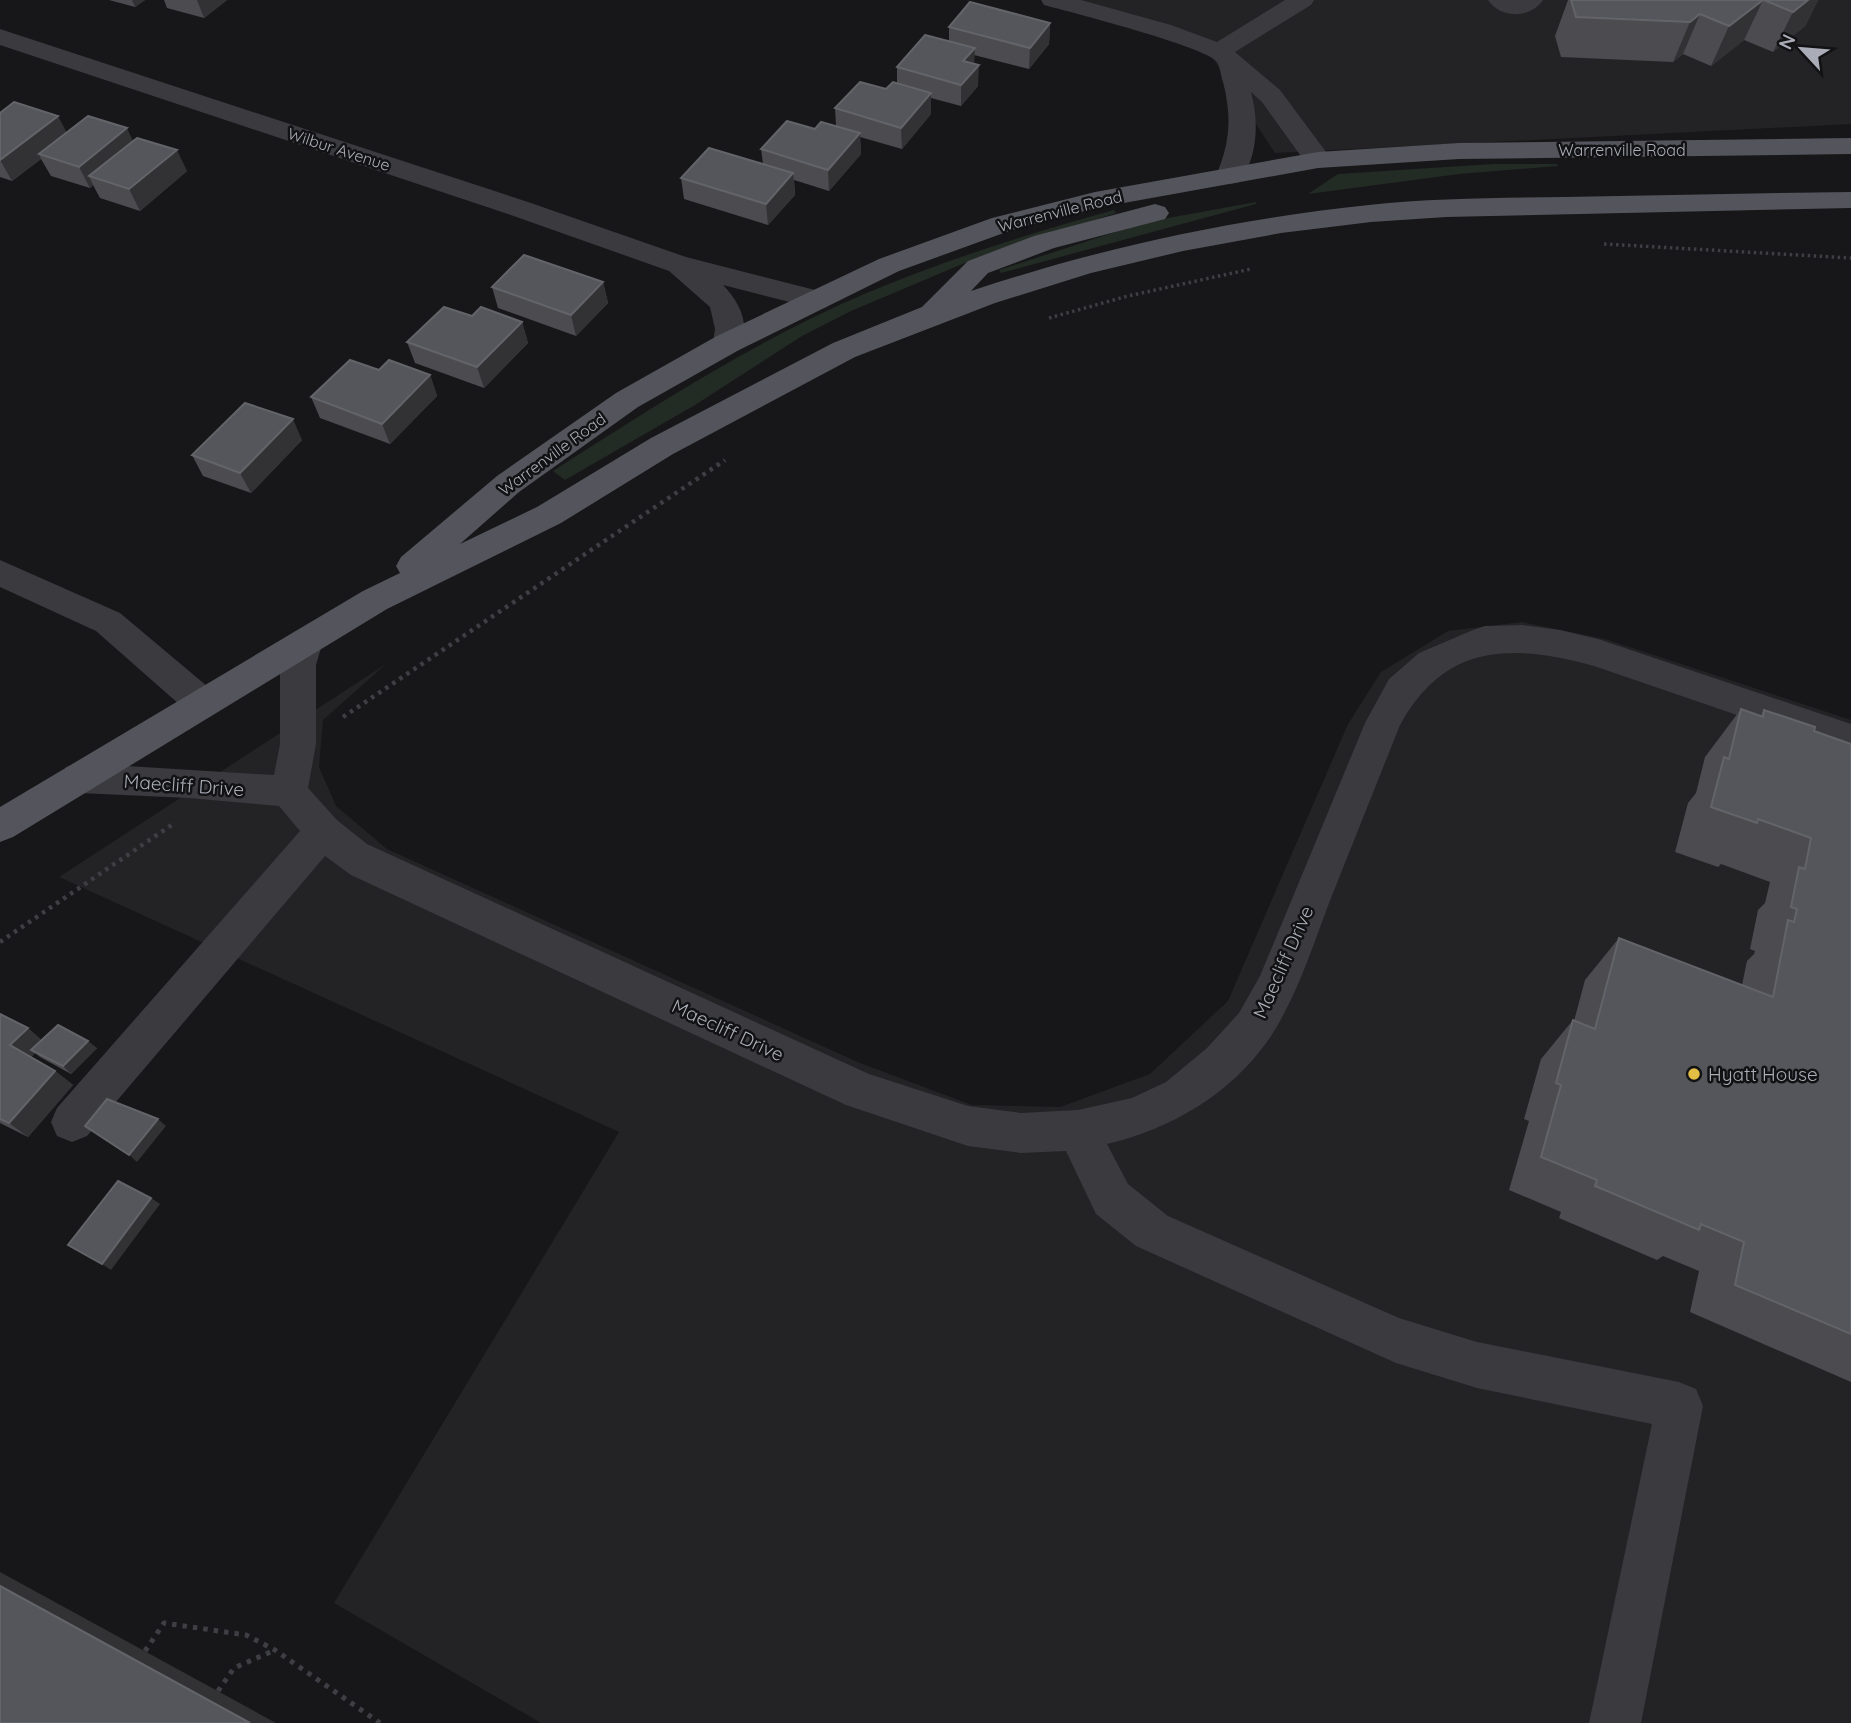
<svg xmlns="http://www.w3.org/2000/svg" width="1851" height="1723" font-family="Quicksand,sans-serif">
  <rect width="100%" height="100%" fill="#171719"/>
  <g fill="#232326">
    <path d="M1057,0H1851V124L1275,153L1206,48Z"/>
    <path d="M1522,622L1605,639L1851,720V1723H541L334,1603L619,1132L59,877L386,664L323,720L319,767L336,806L387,849L860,1063L972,1105L1060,1107L1150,1074L1228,1001L1348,724L1381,672L1448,631Z"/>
  </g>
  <g fill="#232b25">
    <path d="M1493,164H1557L1558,166L1459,174L1308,194L1338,174Z"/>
    <path d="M1256,202V204L1001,273L999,270L1146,222Z"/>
    <path d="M1114,210L1116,213L979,257L851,311L802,336L695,405L565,480L553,471C653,407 753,342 862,295C944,260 1028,234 1114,210Z"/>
  </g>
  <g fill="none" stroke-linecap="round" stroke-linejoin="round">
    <g stroke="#3e3f44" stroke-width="3.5" stroke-dasharray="2.5 3.5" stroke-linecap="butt">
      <path d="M1604,244L1851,258"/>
      <path d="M1049,318L1128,296L1251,269"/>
    </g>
    <g stroke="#3e3f44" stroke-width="4.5" stroke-dasharray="3.5 5" stroke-linecap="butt">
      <path d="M343,717L725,460"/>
      <path d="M0,942L173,824"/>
    </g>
    <g stroke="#3e3f44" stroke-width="5" stroke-dasharray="4.5 6" stroke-linecap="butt">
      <path d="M145,1651L164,1623L246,1635L275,1650L380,1723"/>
      <path d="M218,1691L234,1668L275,1650"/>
    </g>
    <g fill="#3a3a3f" fill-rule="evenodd">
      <path d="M1041,0H1081L1171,25L1217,42L1285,0H1314L1311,5L1235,52L1280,90L1332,160L1328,166L1318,168L1308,166L1262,102L1251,92C1259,122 1258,155 1240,182L1230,184L1220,182L1216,176C1230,143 1232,117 1223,82C1221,77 1220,66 1217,62C1207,47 1070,12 1044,5Z"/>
      <path d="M1488,0H1543C1530,19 1501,19 1488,0Z"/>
      <path d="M0,29L528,202L686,257L827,293L832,300L827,307L817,309L723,285C740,302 752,328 739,350L728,353L717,350L713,343L715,329L710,307L669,271L508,214L0,45Z"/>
      <path d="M0,560L120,613L214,692L219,702L214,712L201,716L188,712L96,631L0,587Z"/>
      <path d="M1522,625L1560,630L1598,639L1851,724V754L1594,666C1512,644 1446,642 1400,725C1377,783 1354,840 1331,898C1313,945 1297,997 1269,1039C1231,1094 1171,1129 1107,1144L1128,1184L1168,1216L1399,1318L1477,1342L1679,1382L1696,1389L1703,1406L1641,1723H1589L1652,1424L1477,1388L1396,1363L1136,1246L1096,1214L1066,1151L1021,1153L968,1146L846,1105L351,875L325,856L87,1136L72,1142L57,1136L51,1122L57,1108L300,831L279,806L189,798L79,793L66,789L60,778L66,767L79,763L274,775L280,744V665L294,632L306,628L318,632L323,641L316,665V744L308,788L337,820L367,844L869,1074L968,1106L1021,1113L1078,1110L1132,1098L1166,1082L1207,1048L1239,1013L1260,976L1365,723L1389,679L1419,653L1473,630L1485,626Z"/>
    </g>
    <path fill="#54555c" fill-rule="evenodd" d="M1851,138V154L1459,159L1318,168L1096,208L1012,230L899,271L739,350L638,407L519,492L460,544L537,507L651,438L833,343L922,307L968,261L1034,236L1155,204L1165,207L1169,213L1165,219L1054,248L988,273L971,291C1100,248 1234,219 1369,205C1434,198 1500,198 1565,197C1660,195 1756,193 1851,192V208L1446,217L1371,222L1281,233L1183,251L1091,273L995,303L855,357L673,454L561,523L387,609L13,837L0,842V807L363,591L400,573L396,566L401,557L497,476L616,393L717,336L879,259L992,218L1095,192L1318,152L1459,143Z"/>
  </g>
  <g fill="#4b4b50">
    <path d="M109,0H145L135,7Z"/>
    <path d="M164,0H227L204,18L167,8Z"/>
    <path d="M1568,0H1818L1805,26L1773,52L1744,40L1711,66L1683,54L1673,62L1561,57L1555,36Z"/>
    <path d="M1050,23L1049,44L1029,69L974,55V63L978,86L961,106L931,98V114L902,149L860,137L861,154L829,191L794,180L795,195L768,225L684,199L681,178L763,164L761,149L815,129L836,126L835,108L886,89L897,83V67L949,41V27Z"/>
    <path d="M0,113L67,132L133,141L187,171L140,211L100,198L93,185L90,188L51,176L41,159L12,181L0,177Z"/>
    <path d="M603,282L608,303L576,336L498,308L492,287Z"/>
    <path d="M472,316L522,322L528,343L484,388L415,363L407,342Z"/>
    <path d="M379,370L430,375L437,396L390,444L320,418L311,397Z"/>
    <path d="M302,440L251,493L203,476L192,455Z"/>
    <path d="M1741,709L1760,716L1764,710L1814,731L1851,744V1382L1690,1312L1699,1271L1663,1256L1657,1260L1559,1218L1561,1212L1509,1190L1529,1121L1524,1119L1541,1059L1573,1020L1574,1021L1585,980L1619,938L1742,985L1747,961L1754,954L1755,951L1750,949L1758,910L1765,903L1770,882L1721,864L1718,867L1675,852L1688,803L1696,793L1705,757Z"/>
    <path d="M0,1014L28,1028L41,1040L97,1048L71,1074L40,1057L35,1053L31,1057L55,1071L73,1085L28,1137L0,1123Z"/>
  </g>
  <g fill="#323235">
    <path d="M132,0H145L135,7Z"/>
    <path d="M197,0H227L204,18Z"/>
    <path d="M1763,0L1744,40L1711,66L1729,26Z"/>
    <path d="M1808,0H1818L1805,26L1773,52L1793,12Z"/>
    <path d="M1700,14L1683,54L1673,62L1690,22Z"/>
    <path d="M1050,23L1049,44L1029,69L1030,48Z"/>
    <path d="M975,48L974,70L963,61Z"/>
    <path d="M979,65L978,86L961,106V85Z"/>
    <path d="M931,93V114L902,149L901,128Z"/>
    <path d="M58,116L69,137L39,154L41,159L12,181L0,160Z"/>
    <path d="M127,128L137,150L89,176L93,185L90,188L79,167Z"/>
    <path d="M860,133L861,154L829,191L828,170Z"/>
    <path d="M177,150L187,171L140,211L129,189Z"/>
    <path d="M793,173L795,195L768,225L766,204Z"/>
    <path d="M603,282L608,303L576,336L571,315Z"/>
    <path d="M522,322L528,343L484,388L477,367Z"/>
    <path d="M430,375L437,396L390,444L382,424Z"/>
    <path d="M293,419L302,440L251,493L240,473Z"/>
    <path d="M28,1028L46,1044L31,1050L35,1053L29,1059L10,1045Z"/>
    <path d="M88,1041L97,1048L71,1074L63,1066Z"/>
    <path d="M55,1071L73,1085L28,1137L9,1123Z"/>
    <path d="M158,1119L166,1126L137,1162L129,1155Z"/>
    <path d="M151,1198L160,1204L111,1270L102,1264Z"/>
    <path d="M0,1572L276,1723H250L0,1586Z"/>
  </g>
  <g fill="#55565b" stroke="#636469" stroke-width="2">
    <path d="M1571,0H1763L1729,26L1700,14L1690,22L1576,17Z"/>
    <path d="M1764,0H1808L1793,12Z"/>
    <path d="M970,2L1050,23L1030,48L949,27Z"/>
    <path d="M925,35L975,48L963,61L979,65L961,85L897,67Z"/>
    <path d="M860,82L886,89L893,82L931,93L901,128L835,108Z"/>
    <path d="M14,102L58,116L0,160V113Z"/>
    <path d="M88,116L127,128L79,167L39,154Z"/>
    <path d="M787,121L815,129L821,122L860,133L828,170L761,149Z"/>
    <path d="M137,138L177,150L129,189L89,176Z"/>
    <path d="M709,148L793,173L766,204L681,178Z"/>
    <path d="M524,255L603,282L571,315L492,287Z"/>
    <path d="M444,307L472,316L481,307L522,322L477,367L407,342Z"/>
    <path d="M350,360L379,370L389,360L430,375L382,424L311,397Z"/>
    <path d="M245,403L293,419L240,473L192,455Z"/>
    <path d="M1741,709L1763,717L1764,710L1815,727L1814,731L1851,744V1334L1735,1285L1744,1242L1701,1224L1699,1230L1595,1186L1597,1180L1541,1157L1561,1085L1556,1083L1573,1020L1595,1029L1619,938L1773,997L1788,920L1794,922L1797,909L1791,907L1799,867L1805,869L1811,838L1758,819L1757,823L1711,807L1724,757L1729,759Z"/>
    <path d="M0,1014L28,1028L10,1045L55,1071L9,1123L0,1119Z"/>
    <path d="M58,1025L88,1041L63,1066L31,1050Z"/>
    <path d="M107,1099L158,1119L129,1155L85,1126Z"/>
    <path d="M118,1181L151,1198L102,1264L68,1245Z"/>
    <path d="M0,1586L250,1723H0Z"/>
  </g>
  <circle fill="#e2be45" stroke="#121214" stroke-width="2.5" cx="1694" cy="1074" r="7"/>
  <g text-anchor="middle" stroke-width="5" stroke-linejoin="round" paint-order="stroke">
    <g font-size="16" fill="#aaadb7" stroke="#121214">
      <text transform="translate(339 149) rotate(18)" y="6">Wilbur Avenue</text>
      <text x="1622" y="156">Warrenville Road</text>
      <text transform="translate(1060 211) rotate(-14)" y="6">Warrenville Road</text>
      <text transform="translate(552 454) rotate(-36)" y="6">Warrenville Road</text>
    </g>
    <g font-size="19" fill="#aaadb7" stroke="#121214">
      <text transform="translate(184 785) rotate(4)" y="7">Maecliff Drive</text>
      <text transform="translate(1283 962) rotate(-66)" y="7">Maecliff Drive</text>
      <text transform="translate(728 1030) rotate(25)" y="7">Maecliff Drive</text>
    </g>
    <g font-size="19" fill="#aaadb7" stroke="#121214" text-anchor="start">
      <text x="1708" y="1081">Hyatt House</text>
    </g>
  </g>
  <g transform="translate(1802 49) rotate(296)" stroke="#121214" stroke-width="5" paint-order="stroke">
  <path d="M0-5L12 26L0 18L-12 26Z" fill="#aaadb7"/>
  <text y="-10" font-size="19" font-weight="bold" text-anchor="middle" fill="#aaadb7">N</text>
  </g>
</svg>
